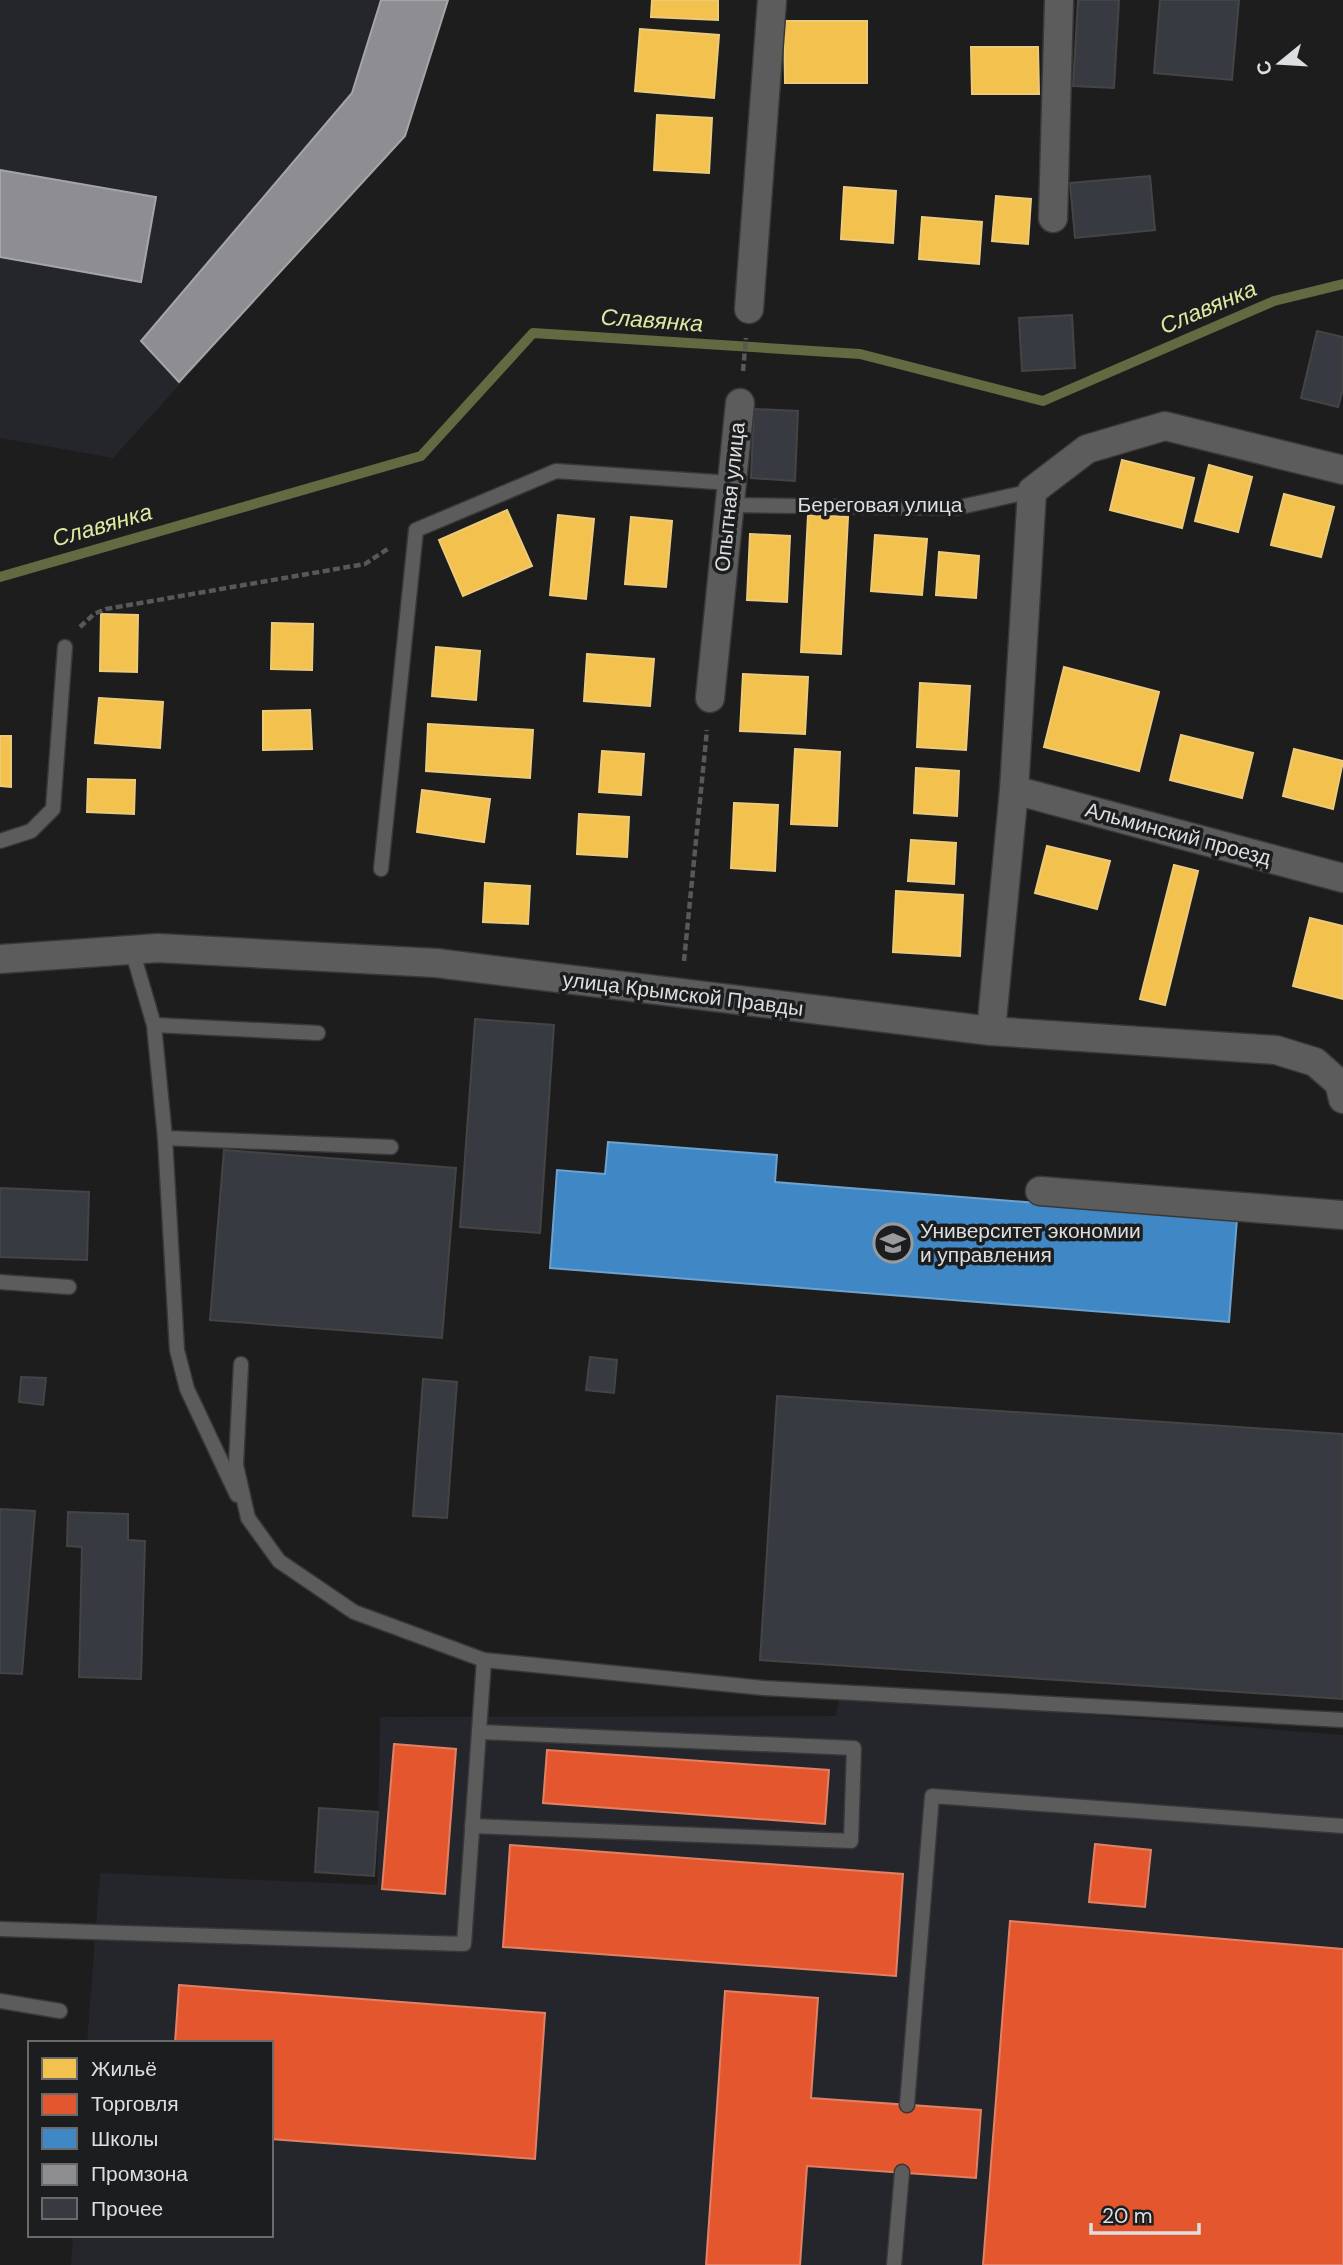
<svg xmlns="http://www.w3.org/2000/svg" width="1343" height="2265" font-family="'DM Sans',sans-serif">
  <rect width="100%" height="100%" fill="#1d1d1e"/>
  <g fill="#24262c">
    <path d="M0,0H440L405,136L113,458L0,438Z"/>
    <path d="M840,1695L1343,1735V2265H71L73,2235H271V2043H87L100,1873L377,1885L380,1717L836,1716Z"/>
  </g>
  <g fill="#f2c14e" stroke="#ecca7a" stroke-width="2">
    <path d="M652,0H718V20L651,17Z"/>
    <path d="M784,21H867V83H785Z"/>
    <path d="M640,29L719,35L714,98L635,91Z"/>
    <path d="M971,47H1038L1039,94H972Z"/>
    <path d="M657,115L712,118L709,173L654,170Z"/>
    <path d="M844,187L896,191L893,243L841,239Z"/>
    <path d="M996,196L1031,199L1028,244L992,241Z"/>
    <path d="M922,217L982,222L979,264L919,259Z"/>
    <path d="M1122,460L1194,478L1182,528L1110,510Z"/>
    <path d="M1209,465L1252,477L1238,532L1195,521Z"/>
    <path d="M1284,494L1334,507L1321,557L1271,545Z"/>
    <path d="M507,510L532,566L463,596L439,540Z"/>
    <path d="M558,515L594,519L586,599L550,595Z"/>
    <path d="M808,515L848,517L841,654L801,652Z"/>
    <path d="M631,517L672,521L666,587L625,584Z"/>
    <path d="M750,534L790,536L787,602L747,600Z"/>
    <path d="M875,535L927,539L922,595L871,591Z"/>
    <path d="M939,552L979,556L976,598L936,595Z"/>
    <path d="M101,614L138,615L137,672L100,671Z"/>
    <path d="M272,623L313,624L312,670L271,669Z"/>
    <path d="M436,647L480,651L476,700L432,696Z"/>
    <path d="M587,654L654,659L650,706L584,701Z"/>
    <path d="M1064,667L1159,692L1139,771L1044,747Z"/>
    <path d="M743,674L808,677L805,734L740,731Z"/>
    <path d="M920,683L970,686L966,750L917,747Z"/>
    <path d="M99,698L163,702L160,748L95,743Z"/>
    <path d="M310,710L312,749L263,750V711Z"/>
    <path d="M428,724L533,730L530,778L426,771Z"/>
    <path d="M1181,735L1253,753L1242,798L1170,780Z"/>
    <path d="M0,736H11V787L0,786Z"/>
    <path d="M795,749L840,752L837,826L791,824Z"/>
    <path d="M1294,749L1343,761L1333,809L1283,796Z"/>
    <path d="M602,751L644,754L641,795L599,792Z"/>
    <path d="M916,768L959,771L957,816L914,813Z"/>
    <path d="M88,779L135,780L134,814L87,812Z"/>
    <path d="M422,790L490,799L484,842L417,832Z"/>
    <path d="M734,803L778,805L775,871L731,868Z"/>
    <path d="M579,814L629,817L627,857L577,854Z"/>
    <path d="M911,840L956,843L954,884L908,881Z"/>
    <path d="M1047,846L1110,861L1097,909L1035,893Z"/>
    <path d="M1174,865L1198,871L1165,1005L1140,999Z"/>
    <path d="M485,883L530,886L528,924L483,922Z"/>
    <path d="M896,891L963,895L960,956L893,952Z"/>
    <path d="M1310,918L1343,926V999L1293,986Z"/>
  </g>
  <g fill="#e4572e" stroke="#e28063" stroke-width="2">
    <path d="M394,1744L456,1749L445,1894L382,1889Z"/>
    <path d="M547,1750L829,1770L825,1824L543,1803Z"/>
    <path d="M1095,1844L1151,1850L1145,1907L1089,1902Z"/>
    <path d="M510,1845L903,1874L896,1976L503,1947Z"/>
    <path d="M1010,1921L1343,1949V2265H983Z"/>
    <path d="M179,1985L545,2013L535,2159L271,2139V2043H175Z"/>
    <path d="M725,1991L818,1998L811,2098L981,2110L976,2178L807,2166L800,2265H706Z"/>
  </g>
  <path fill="#3f88c5" stroke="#6ea2cd" stroke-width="2" d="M608,1142L777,1155L775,1182L1237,1219L1229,1322L550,1268L557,1170L605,1174Z"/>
  <g fill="#8d8d92" stroke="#a5a5a9" stroke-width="2">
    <path d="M381,0H448L405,136L179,382L141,341L352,93Z"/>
    <path d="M0,170L156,197L141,282L0,257Z"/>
  </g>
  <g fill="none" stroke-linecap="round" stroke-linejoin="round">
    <path stroke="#636940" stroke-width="10" d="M0,577L421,456L533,333L860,354L1043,401L1274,301L1343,284"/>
  </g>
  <g fill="#383a42" stroke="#444" stroke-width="2">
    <path d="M1078,0H1119L1114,88L1073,86Z"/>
    <path d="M1160,0H1239L1232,80L1154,73Z"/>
    <path d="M1150,176L1155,230L1075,238L1070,183Z"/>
    <path d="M1072,315L1075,368L1022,371L1019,318Z"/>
    <path d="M1317,331L1343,337V389L1338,407L1301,398Z"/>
    <path d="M754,409L798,411L795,481L751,478Z"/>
    <path d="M475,1019L554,1025L540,1233L460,1227Z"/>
    <path d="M224,1150L456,1168L442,1338L210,1320Z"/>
    <path d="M0,1188L89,1192L87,1260L0,1257Z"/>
    <path d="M590,1357L617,1360L614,1393L586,1390Z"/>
    <path d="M21,1377L46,1378L43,1405L19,1402Z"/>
    <path d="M423,1379L457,1382L447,1518L413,1516Z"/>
    <path d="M777,1396L1343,1434V1699L760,1660Z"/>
    <path d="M0,1509L35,1511L22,1674L0,1673Z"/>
    <path d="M68,1512L128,1514V1540L145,1541L141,1679L79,1677L82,1547L67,1546Z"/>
    <path d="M319,1808L378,1812L374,1876L315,1872Z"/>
  </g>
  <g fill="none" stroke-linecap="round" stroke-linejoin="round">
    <g stroke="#383839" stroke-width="17">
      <g id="lane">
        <path d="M729,505L956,508L1032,491"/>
        <path d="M0,841L31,831L53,809L65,647"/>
        <path d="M381,869L416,530L556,471L731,483"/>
        <path d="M132,950L154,1025L165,1138L177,1350L187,1389L237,1495"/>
        <path d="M154,1025L318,1033"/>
        <path d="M165,1138L391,1147"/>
        <path d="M0,1282L69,1287"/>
        <path d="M484,1660L764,1688L1343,1720"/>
        <path d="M472,1826L851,1841L854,1748L479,1732"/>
        <path d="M0,1929L464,1944L484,1660L354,1612L279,1561L248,1518L236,1465L241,1364"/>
        <path d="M0,2001L60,2011"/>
        <path d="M907,2105L932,1796L1343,1826"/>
        <path d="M894,2265L902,2172"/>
      </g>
    </g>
    <g stroke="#383839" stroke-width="31">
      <g id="street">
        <path d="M1053,218L1059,0"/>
        <path d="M749,309L772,0"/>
        <path d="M710,698L740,403"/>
        <path d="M1014,790L1343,878"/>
        <path d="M0,959L158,948L436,963L991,1031L1276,1050L1315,1062L1339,1083L1343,1099"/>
        <path d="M991,1031L1014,790L1032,491L1087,449L1165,426L1343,470"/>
        <path d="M1040,1191L1343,1215"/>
      </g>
    </g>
    <g stroke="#585859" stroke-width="4.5" stroke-dasharray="7 3.5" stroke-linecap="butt">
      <path d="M743,371L746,338"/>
      <path d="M80,627L94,614L106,609L365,564L389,548"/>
      <path d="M684,961L707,730"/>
    </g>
    <use href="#lane" stroke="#5c5c5c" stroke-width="14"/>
    <use href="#street" stroke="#5c5c5c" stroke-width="28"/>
  </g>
  <defs>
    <g id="university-ring" transform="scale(2.0125)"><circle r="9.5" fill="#1c1d1f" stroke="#9a9a9c" stroke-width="1.5"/><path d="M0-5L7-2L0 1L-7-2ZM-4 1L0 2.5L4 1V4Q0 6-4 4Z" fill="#9a9a9c"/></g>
  </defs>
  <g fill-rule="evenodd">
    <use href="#university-ring" x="893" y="1243"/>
  </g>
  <g text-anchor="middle" stroke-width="7" stroke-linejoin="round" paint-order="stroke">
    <g font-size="21" fill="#dddee0" stroke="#1c1d1f">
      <text transform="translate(730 497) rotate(-84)" y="7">Опытная улица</text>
      <text x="880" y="512">Береговая улица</text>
      <text transform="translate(1178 834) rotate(15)" y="7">Альминский проезд</text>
      <text transform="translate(683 994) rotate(7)" y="7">улица Крымской Правды</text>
    </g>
    <g font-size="21" fill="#dddee0" stroke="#1c1d1f" text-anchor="start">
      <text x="920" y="1238">Университет экономии<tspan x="920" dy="24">и управления</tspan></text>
    </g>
    <g font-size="23" font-style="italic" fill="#dee89e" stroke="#1c1d1f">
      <text transform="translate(1208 307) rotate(-23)" y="8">Славянка</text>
      <text transform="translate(652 320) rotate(4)" y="8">Славянка</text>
      <text transform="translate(102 525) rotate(-16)" y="8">Славянка</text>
    </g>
  </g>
  <rect x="28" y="2041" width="245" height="196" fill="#1c1d1f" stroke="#696a6c" stroke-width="2"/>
  <rect x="42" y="2058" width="35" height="21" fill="#f2c14e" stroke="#696a6c" stroke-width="2"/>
  <text x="91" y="2076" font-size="21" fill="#dddee0">Жильё</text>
  <rect x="42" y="2094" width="35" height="21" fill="#e4572e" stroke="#696a6c" stroke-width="2"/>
  <text x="91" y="2111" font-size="21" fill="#dddee0">Торговля</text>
  <rect x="42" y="2128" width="35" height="21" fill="#3f88c5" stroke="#696a6c" stroke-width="2"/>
  <text x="91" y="2146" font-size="21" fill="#dddee0">Школы</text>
  <rect x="42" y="2164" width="35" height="21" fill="#8d8d92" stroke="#696a6c" stroke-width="2"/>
  <text x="91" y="2181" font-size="21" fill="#dddee0">Промзона</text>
  <rect x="42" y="2198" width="35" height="21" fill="#383a42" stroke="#696a6c" stroke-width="2"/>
  <text x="91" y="2216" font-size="21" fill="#dddee0">Прочее</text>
  <g transform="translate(1280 63) rotate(252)" stroke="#1c1d1f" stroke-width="5" paint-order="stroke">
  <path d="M0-5L12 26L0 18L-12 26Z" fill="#dddee0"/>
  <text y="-10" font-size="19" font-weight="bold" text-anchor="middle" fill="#dddee0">С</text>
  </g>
  <path d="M1091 2223v10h108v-10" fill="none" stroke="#dddee0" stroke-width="3.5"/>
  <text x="1102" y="2223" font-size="21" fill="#dddee0" stroke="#1c1d1f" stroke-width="5" paint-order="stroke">20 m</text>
</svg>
